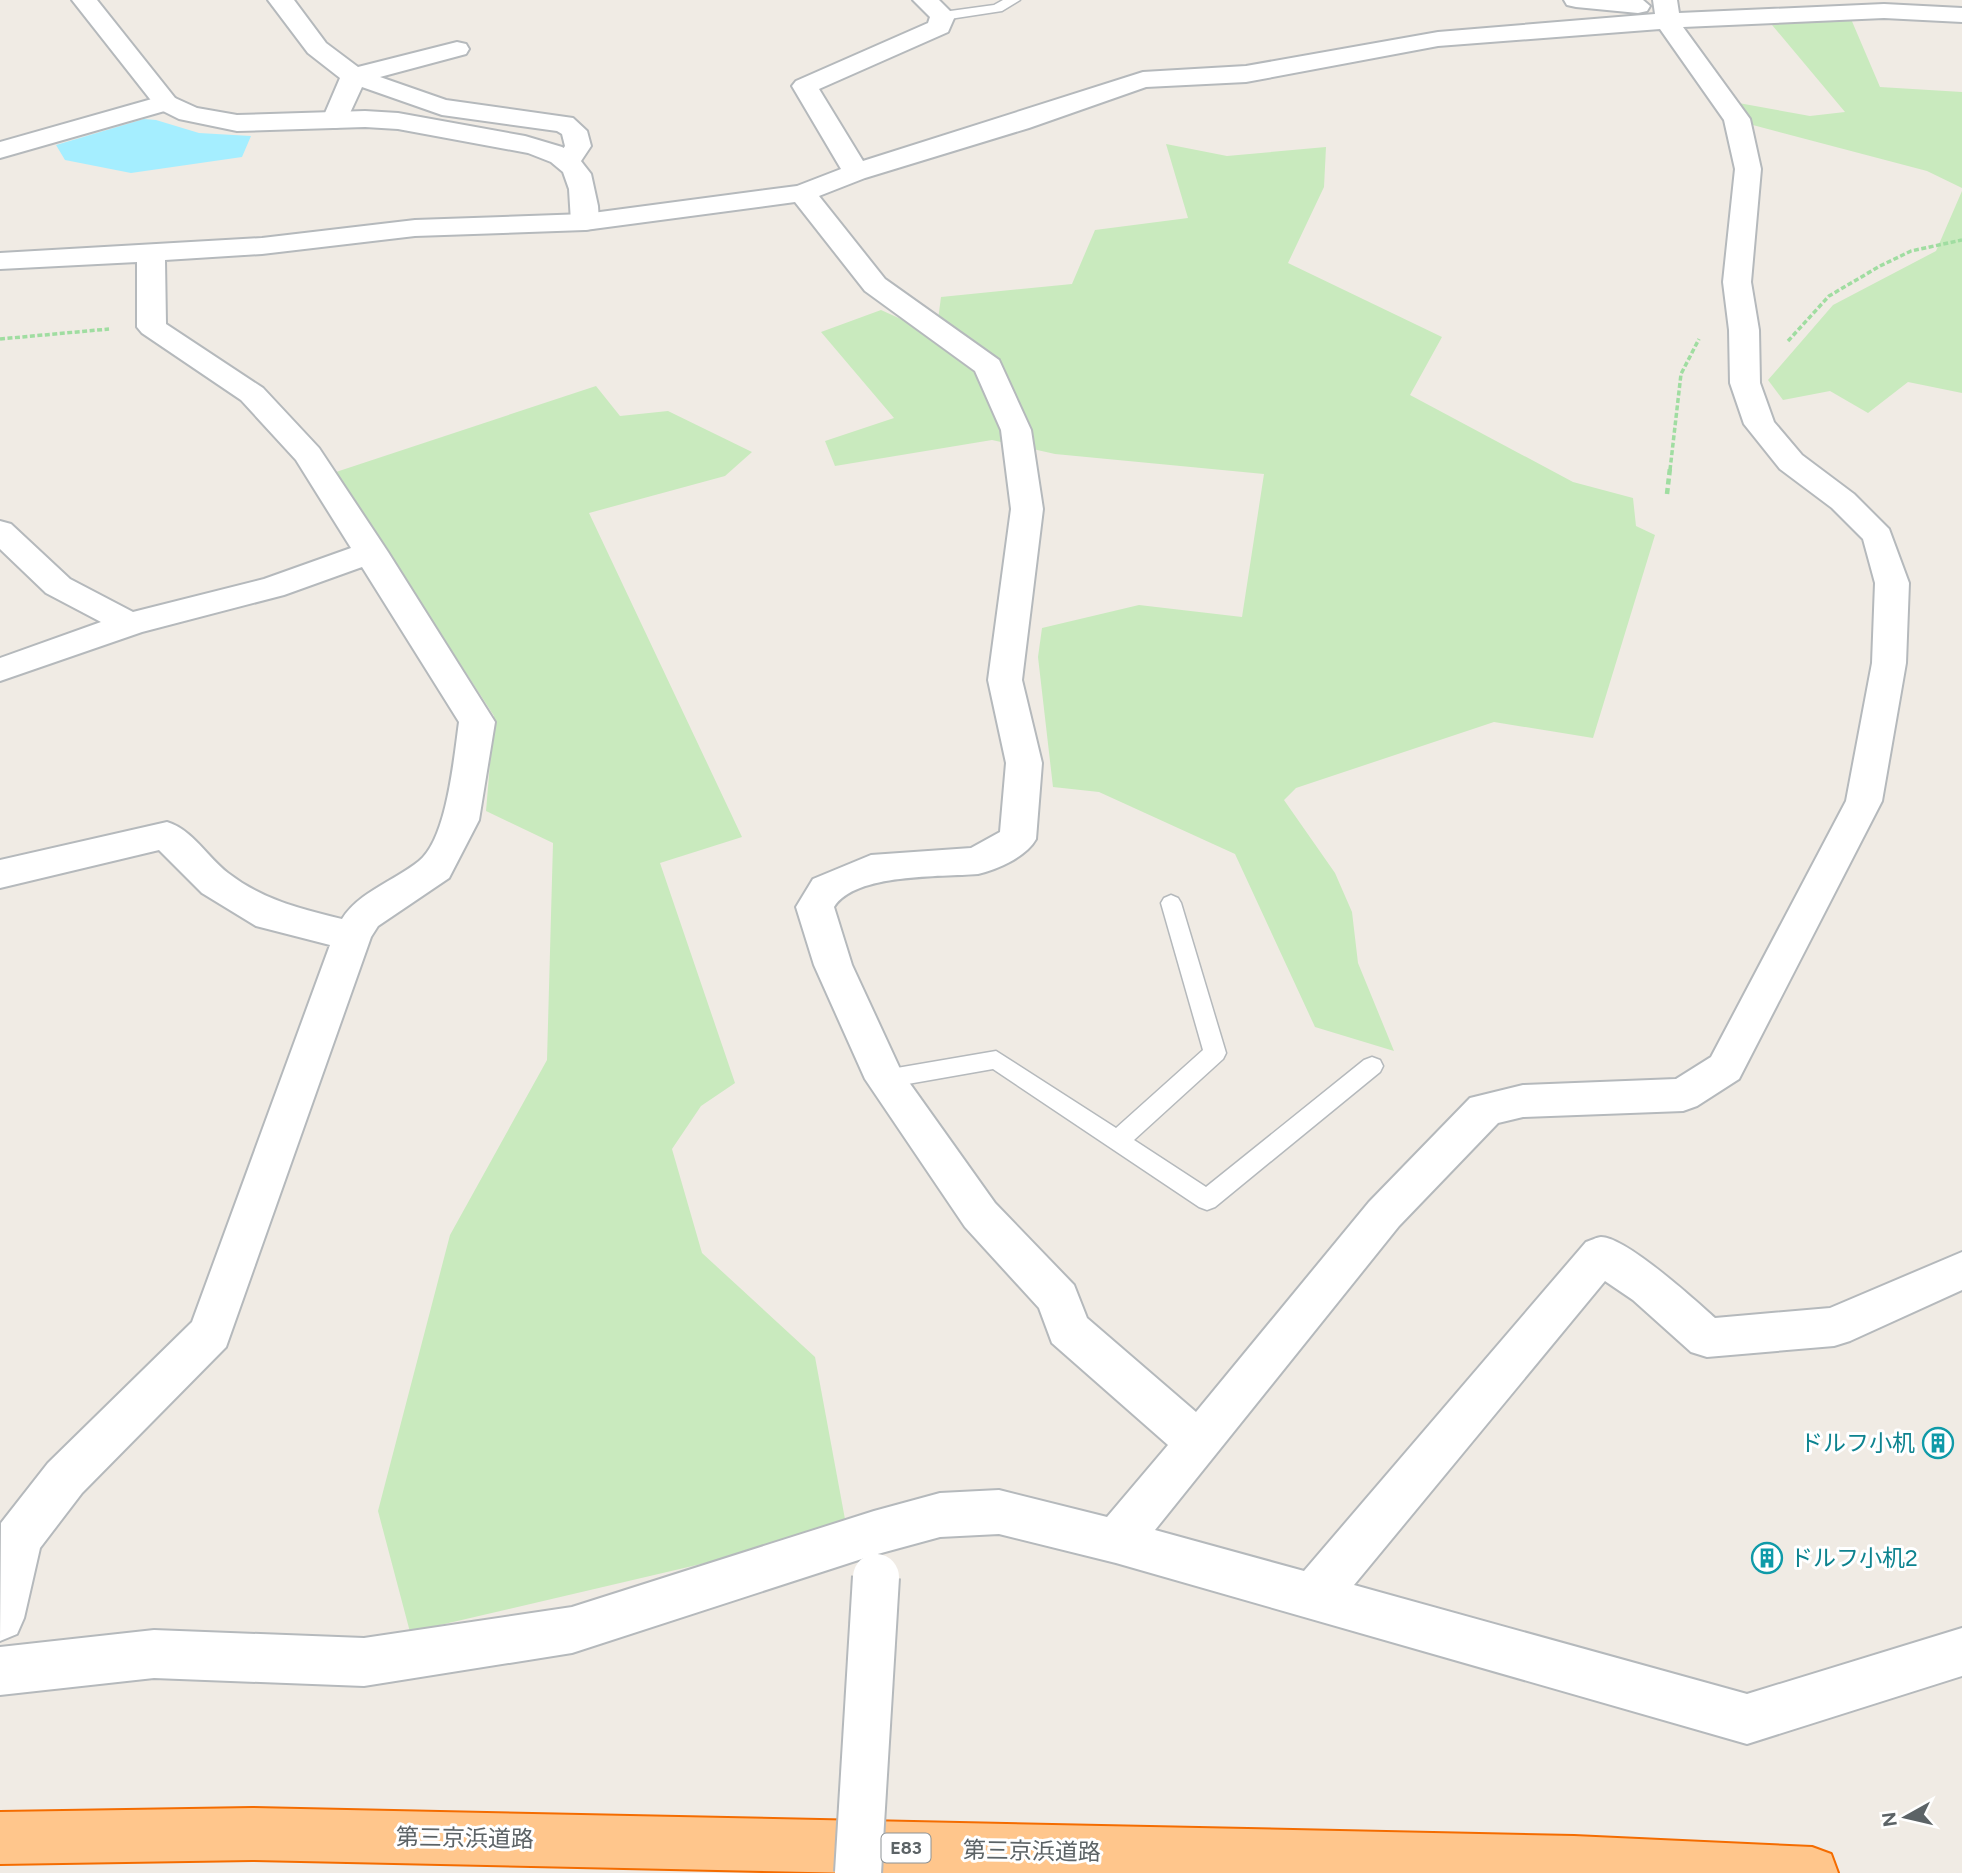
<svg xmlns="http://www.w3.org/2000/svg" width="1962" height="1873" font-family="Figtree,'Noto Sans JP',sans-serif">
  <rect width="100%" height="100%" fill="#f0ebe4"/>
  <g fill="#c9eabe">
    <path d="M1767,19H1851L1880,87L1962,92V188L1927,171L1749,124L1733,102L1810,116L1845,112Z"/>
    <path d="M1166,144L1227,156L1326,147L1324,187L1288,263L1442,337L1410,395L1573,482L1633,498L1636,526L1655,535L1593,738L1494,722L1296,788L1284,800L1335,873L1352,912L1358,963L1394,1051L1315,1027L1235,854L1099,792L1053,787L1038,657L1042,628L1139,605L1242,617L1264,474L1055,454L992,440L835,466L825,441L894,418L821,332L881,310L936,335L941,297L1072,284L1095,230L1188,218Z"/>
    <path d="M1962,191V393L1908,382L1868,413L1830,391L1783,400L1768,380L1833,305L1936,251Z"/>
    <path d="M596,386L620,416L668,411L752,452L725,476L589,513L742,837L660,863L735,1083L701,1106L672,1149L702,1253L815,1357L847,1530L410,1632L378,1511L450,1235L547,1060L553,843L486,811L494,716L336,472Z"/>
  </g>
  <path fill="#a5eeff" d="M144,119L156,120L199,133L251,136L242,157L131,173L65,160L56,145Z"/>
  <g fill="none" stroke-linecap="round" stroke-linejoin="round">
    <g stroke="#b5b9bc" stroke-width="3">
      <g id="service">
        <path d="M1003,0H1020L1002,11L943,20L936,16L943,12L994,5Z"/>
        <path d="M1171,895L1178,898L1181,903L1226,1053L1223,1059L1134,1140L1206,1187L1364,1060L1372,1057L1380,1060L1383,1066L1380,1072L1215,1207L1207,1210L1199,1207L993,1069L885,1088L877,1085L874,1079L877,1073L885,1070L996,1051L1116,1128L1203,1050L1161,903L1164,898Z"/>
      </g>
    </g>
    <g stroke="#b5b9bc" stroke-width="4">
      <g id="minor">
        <path d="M268,0H294L326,43L358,67L457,42L466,44L469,49L466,54L380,77L446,100L573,118L587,131L591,146L577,167L568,169L559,167L555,161L565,146L562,134L557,131L442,115L362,87L344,126L335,128L326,126L322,120L340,78L308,53Z"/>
        <path d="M913,0H939L955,16L948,32L819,89L863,161L1143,72L1246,66L1438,32L1655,14L1653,0H1677L1679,13L1884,4L1962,8V22L1884,18L1683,27L1750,119L1761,169L1751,282L1759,330L1760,383L1774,422L1802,455L1854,494L1889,529L1909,583L1906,663L1882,801L1739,1079L1697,1106L1683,1111L1523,1117L1498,1123L1399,1226L1155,1530L1304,1571L1586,1242C1590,1241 1597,1237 1601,1237C1626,1237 1695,1300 1715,1318L1830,1308L1962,1252V1290L1850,1341L1834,1346L1707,1357L1691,1352L1633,1300L1605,1281L1354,1585L1747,1694L1962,1628V1676L1747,1744L1116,1563L999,1534L940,1537L874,1555L572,1653L364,1686L154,1678L0,1695V1647L154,1630L364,1638L572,1607L874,1511L940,1493L999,1490L1107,1517L1168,1445L1052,1343L1039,1308L965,1227L865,1079L814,965L796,907L813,879L871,855L971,848L1000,832L1006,763L988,680L1011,509L1001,430L975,371L865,291L795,202L585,230L415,236L262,254L165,260L166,324L263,388L319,448L388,552L495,722L479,820L449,878L378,926L371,937L226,1347L82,1493L40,1548L24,1618L17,1634L0,1641L1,1523L48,1463L192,1322L330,945L256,926L202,893L159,850L0,888V860L167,822C193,830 207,857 228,873C263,900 301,909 342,919C359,892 394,881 419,861C447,839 454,757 459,722L362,567L284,595L142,632L0,681V658L101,622L46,593L0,549V521L11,524L70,579L133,612L264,579L351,548L296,460L241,400L142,333L137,327V262L0,269V253L262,238L415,220L585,214L797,186L841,169L792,86L796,81L928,23L930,17ZM1660,29L1724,120L1735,169L1723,282L1729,330L1730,383L1744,424L1780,469L1832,508L1863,539L1875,583L1872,663L1846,801L1711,1057L1676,1079L1523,1085L1470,1098L1369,1202L1196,1412L1087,1318L1074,1285L995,1203L901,1071L852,965L834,907C855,873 941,877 978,874C998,869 1026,857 1036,839L1042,763L1022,680L1043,509L1031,430L999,360L885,279L819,196L865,178L1029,128L1146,87L1246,82L1438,46Z"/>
        <path d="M1564,0H1643L1650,6L1647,11L1638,13L1576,7L1567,5Z"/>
        <path d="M166,95L175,98L179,103L175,108L0,158V142Z"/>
      </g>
    </g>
    <g stroke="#b5b9bc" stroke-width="4">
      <path id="tertiary" d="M72,0H97L175,98L197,108L237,115L365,111L398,113L525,136L562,147L577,156L591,174L598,206L599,222L595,228L585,230L575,228L571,222L569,189L563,172L551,162L528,153L398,129L365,127L237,131L179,119L157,108Z"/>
    </g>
    <g stroke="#f46c00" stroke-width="4">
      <path id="motorway" d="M252,1808L1574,1836L1812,1847L1831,1854L1838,1873H854L252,1860L0,1864V1812Z"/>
    </g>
    <g stroke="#a0dda1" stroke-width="3.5" stroke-dasharray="5 2.5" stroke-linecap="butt">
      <path d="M0,339L109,329"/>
      <path d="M1788,341L1829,296L1880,266L1911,251L1962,240"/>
      <path d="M1670,470L1681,374L1699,339"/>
    </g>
    <path stroke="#a0dda1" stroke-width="4.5" stroke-dasharray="6 3.5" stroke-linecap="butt" d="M1667,494L1670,468"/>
    <use href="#service" fill="#fff" fill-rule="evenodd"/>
    <use href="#minor" fill="#fff" fill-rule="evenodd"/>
    <use href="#tertiary" fill="#fff" fill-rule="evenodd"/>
    <use href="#motorway" fill="#ffc68c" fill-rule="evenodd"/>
    <g stroke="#b5b9bc" stroke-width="50" stroke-linecap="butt">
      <path id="minor-bridge" d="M858,1873L876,1577"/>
    </g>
    <use href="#minor-bridge" stroke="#fff" stroke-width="46"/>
  </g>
  <defs>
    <g id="building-ring" transform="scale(1.575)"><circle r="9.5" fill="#fff" stroke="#0f9aa8" stroke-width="1.5"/><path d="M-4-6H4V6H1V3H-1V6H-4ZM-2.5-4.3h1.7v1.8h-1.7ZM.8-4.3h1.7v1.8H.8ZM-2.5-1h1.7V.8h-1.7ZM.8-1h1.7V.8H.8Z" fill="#0f9aa8"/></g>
  </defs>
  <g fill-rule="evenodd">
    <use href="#building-ring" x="1938" y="1443"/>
    <use href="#building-ring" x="1767" y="1558"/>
  </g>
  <g text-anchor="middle" stroke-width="6" stroke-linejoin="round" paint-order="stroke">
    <rect fill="#fff" stroke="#8d9294" stroke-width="2" x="881.5" y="1833.5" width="49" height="29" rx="5"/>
    <g font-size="18" font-weight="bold" fill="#5c6366">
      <text x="906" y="1854">E83</text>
    </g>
    <g font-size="23" fill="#0d838f" stroke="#fff" text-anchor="end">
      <text x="1915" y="1451">ドルフ小机</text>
      <text x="1790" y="1566" text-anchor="start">ドルフ小机2</text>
    </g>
    <g font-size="23" fill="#5c6366" stroke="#fff">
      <text transform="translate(465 1838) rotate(1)" y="8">第三京浜道路</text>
      <text transform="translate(1032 1851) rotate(1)" y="8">第三京浜道路</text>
    </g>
  </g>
  <g transform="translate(1906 1817) rotate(262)" stroke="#ffffff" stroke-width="5" paint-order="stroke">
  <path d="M0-5L12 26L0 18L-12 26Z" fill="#5c6366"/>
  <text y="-10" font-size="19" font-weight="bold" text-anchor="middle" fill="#5c6366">N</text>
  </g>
</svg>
